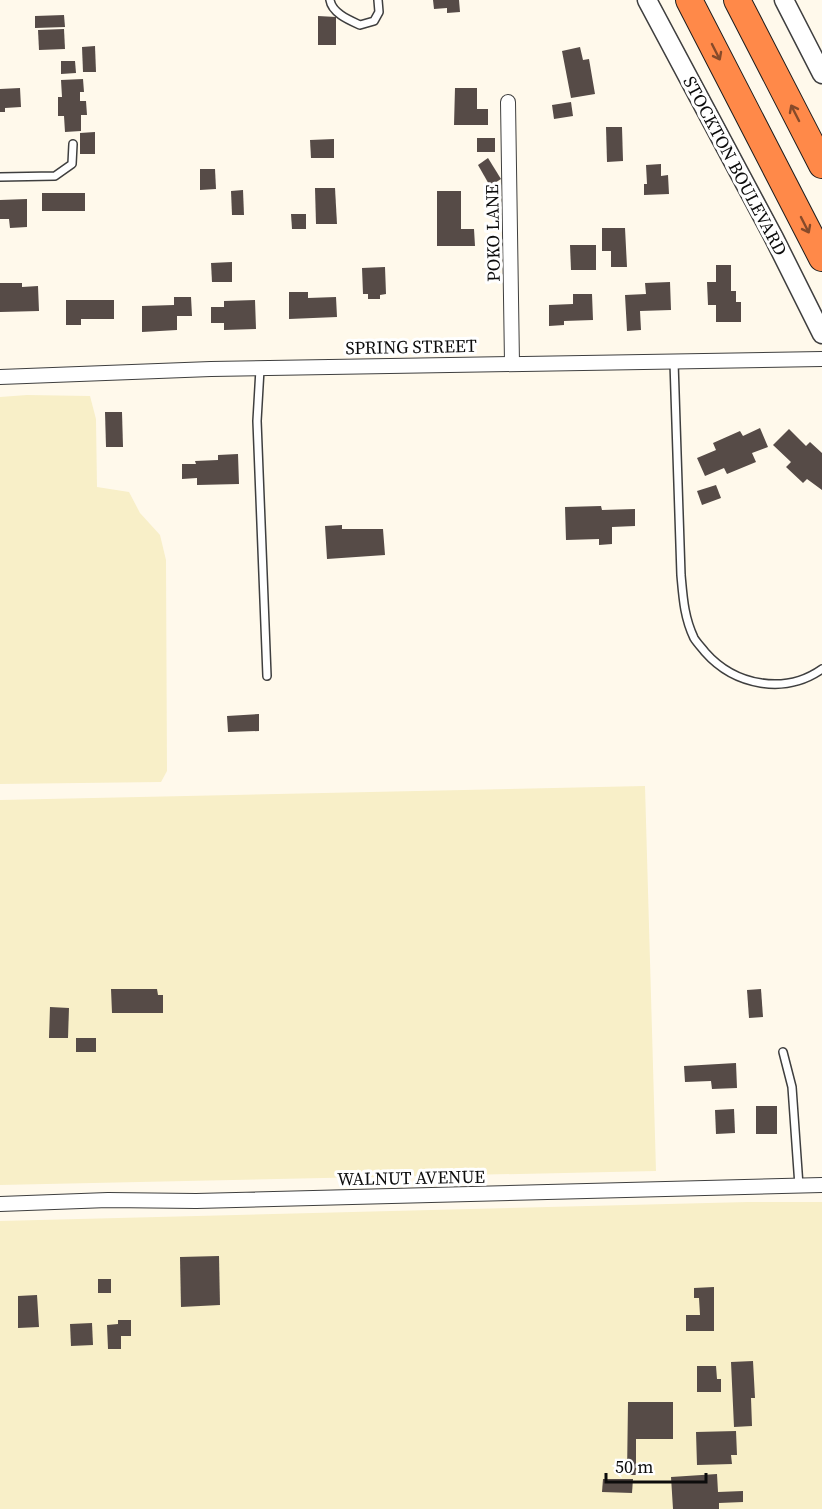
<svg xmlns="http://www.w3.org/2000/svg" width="822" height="1509" font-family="'Source Serif 4',serif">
  <rect width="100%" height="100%" fill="#fff9eb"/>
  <g fill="#f8efc8">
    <path d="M27,395L90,396L96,419L97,487L129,492L140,513L160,535L166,560L167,771L161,782L0,784V397Z"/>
    <path d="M645,786L656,1171L0,1185V800Z"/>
    <path d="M748,1202H822V1509H0V1221Z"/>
  </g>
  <g fill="#564b47">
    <path d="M433,0H459L460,12L447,13V8L434,9Z"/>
    <path d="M64,15L65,27L35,28V16Z"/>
    <path d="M318,16L336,17V45H318Z"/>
    <path d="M64,29L65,49L39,50L38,30Z"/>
    <path d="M95,46L96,72H83L82,47Z"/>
    <path d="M580,47L583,60L589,59L595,94L571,98L562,51Z"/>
    <path d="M61,61H75L76,73L61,74Z"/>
    <path d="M83,79L84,92H80V101H86L87,115H81V131L65,132L64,116H58V97H62L61,80Z"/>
    <path d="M20,88L21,107L5,108V112H0V89Z"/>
    <path d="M455,88H477V109H488V125H454Z"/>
    <path d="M571,102L573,116L554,119L552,105Z"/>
    <path d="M606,127H622L623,161L607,162Z"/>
    <path d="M95,132V154H80V133Z"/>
    <rect x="477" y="138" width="18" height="14"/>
    <path d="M334,139V158H311L310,140Z"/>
    <path d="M488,158L501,179L490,186L478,165Z"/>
    <path d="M661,164V176L668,175L669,194L644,195V184H647L646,165Z"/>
    <path d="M200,169H215L216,189L200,190Z"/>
    <path d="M315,188H335L337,224H316Z"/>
    <path d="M243,190L244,215H232L231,191Z"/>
    <path d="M437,191H461V229H474L475,246H437Z"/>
    <rect x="42" y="193" width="43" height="18"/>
    <path d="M27,199V227L10,228L9,219H0V200Z"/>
    <path d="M291,214H306V229H292Z"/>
    <path d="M602,228H625L627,267H611V251H602Z"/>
    <path d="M570,245H596V270H571Z"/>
    <path d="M232,262V282H212L211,263Z"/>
    <path d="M716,265H731V291H736V302H741V322H716V305H708L707,282H716Z"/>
    <path d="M385,267L386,294L380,295V299H368V294H363L362,268Z"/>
    <path d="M670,282L671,310L640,311L641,330L627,331L625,295L646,294L645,283Z"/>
    <path d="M0,283H22V287L38,286L39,311L0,312Z"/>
    <path d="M289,292H308V298L336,297L337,317L289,319Z"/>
    <path d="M573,294H592L593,320L564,321V325L549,326V305L573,304Z"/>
    <path d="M174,297H191L192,316H177V330L142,332V306L174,305Z"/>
    <path d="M66,300H114V319H81V325H66Z"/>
    <path d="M255,300L256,329L224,330V323H211V307H224V301Z"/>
    <path d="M105,412H122L123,447H106Z"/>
    <path d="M760,428L768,447L752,453L756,462L727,474L724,468L705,476L697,458L716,450L713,443L740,431L743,436Z"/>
    <path d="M789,429L806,446L810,442L822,453V490L807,479L803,483L786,467L791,462L773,445Z"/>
    <path d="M238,454L239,484L197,485V478L182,479V464H196L195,461L218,460V455Z"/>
    <path d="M716,485L721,498L702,505L697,491Z"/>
    <path d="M601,506L602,510L635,509V526L612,527V544L599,545V539L566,540L565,507Z"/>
    <path d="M342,525V529H383L385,555L327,559L325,526Z"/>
    <path d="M259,714V731L228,732L227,716Z"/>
    <path d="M111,989H157L158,995H163V1013H112Z"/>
    <path d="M761,989L763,1017L749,1018L747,990Z"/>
    <path d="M50,1007L69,1008L68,1038H49Z"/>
    <rect x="76" y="1038" width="20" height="14"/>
    <path d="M736,1063L737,1088L712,1089L711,1081L685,1082L684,1066Z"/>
    <rect x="756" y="1106" width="21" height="28"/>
    <path d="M734,1109L735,1133L716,1134L715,1110Z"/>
    <path d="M219,1256L220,1305L181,1307L180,1257Z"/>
    <rect x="98" y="1279" width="13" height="14"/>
    <path d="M714,1287V1331H686V1315H700L699,1298H694V1288Z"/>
    <path d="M37,1295L39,1327L18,1328V1296Z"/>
    <path d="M118,1320H131V1336H121V1349H108L107,1325L118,1324Z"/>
    <path d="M92,1323L93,1345L71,1346L70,1324Z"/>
    <path d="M753,1361L755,1398H751L752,1426L734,1427L731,1362Z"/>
    <path d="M697,1366H716L717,1379H721V1392H697Z"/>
    <path d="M628,1402H673V1439H636V1475H627Z"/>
    <path d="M736,1431L737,1455H731L732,1464L697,1465L696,1432Z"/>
    <path d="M717,1474L718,1492L743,1491V1502L719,1503V1509H673L671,1477Z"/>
    <path d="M603,1479H633L632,1493L602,1492Z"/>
  </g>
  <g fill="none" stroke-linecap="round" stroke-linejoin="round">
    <g stroke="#3f3f3f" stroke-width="10">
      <g id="service">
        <path d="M330,0C332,13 349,20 360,25L374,21L379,12L378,0"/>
        <path d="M0,177L55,176L72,164L73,144"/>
        <path d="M674,362L681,575C683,597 684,617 694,638C697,643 702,648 705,652C735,686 785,695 822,669"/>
        <path d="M260,369L257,421L267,676"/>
        <path d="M783,1052L792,1087L799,1186"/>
      </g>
    </g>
    <g stroke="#3f3f3f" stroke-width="16">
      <g id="minor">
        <path d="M508,102L512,363"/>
        <path d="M0,377L211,369L822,359"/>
        <path d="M0,1204L108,1200L196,1201L822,1185"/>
      </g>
    </g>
    <g stroke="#3f3f3f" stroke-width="21">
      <g id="tertiary">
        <path d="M647,0L774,238L822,334"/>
        <path d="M784,0L822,74"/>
      </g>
    </g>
    <g stroke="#1d1d1d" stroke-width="28">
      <g id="motorway">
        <path d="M689,0L822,258"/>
        <path d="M737,0L822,165"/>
      </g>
    </g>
    <use href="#service" stroke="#fff" stroke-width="7"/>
    <use href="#minor" stroke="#fff" stroke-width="14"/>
    <use href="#tertiary" stroke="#fff" stroke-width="18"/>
    <use href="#motorway" stroke="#ff8949" stroke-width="26"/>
  </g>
  <defs><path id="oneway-shaft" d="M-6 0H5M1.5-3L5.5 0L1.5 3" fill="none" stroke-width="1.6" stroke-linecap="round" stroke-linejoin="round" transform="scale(1.5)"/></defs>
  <g stroke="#864a2a">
    <use href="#oneway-shaft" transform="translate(716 52) rotate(63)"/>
    <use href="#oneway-shaft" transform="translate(795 113) rotate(-117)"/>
    <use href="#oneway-shaft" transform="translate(805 225) rotate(63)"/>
  </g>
  <g text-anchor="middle" stroke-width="6" stroke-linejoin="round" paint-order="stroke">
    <g font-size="18" fill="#0c0c0c" stroke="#fff">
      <text transform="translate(735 166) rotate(62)" y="6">STOCKTON BOULEVARD</text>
      <text transform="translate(493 233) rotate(-91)" y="6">POKO LANE</text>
      <text transform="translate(411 347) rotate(-1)" y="6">SPRING STREET</text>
      <text transform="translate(411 1178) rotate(-1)" y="6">WALNUT AVENUE</text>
    </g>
  </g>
  <path d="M606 1473v9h100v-9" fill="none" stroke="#0c0c0c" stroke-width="3"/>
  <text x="615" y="1473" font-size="18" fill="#0c0c0c" stroke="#ffffff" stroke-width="4.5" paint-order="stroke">50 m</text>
</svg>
